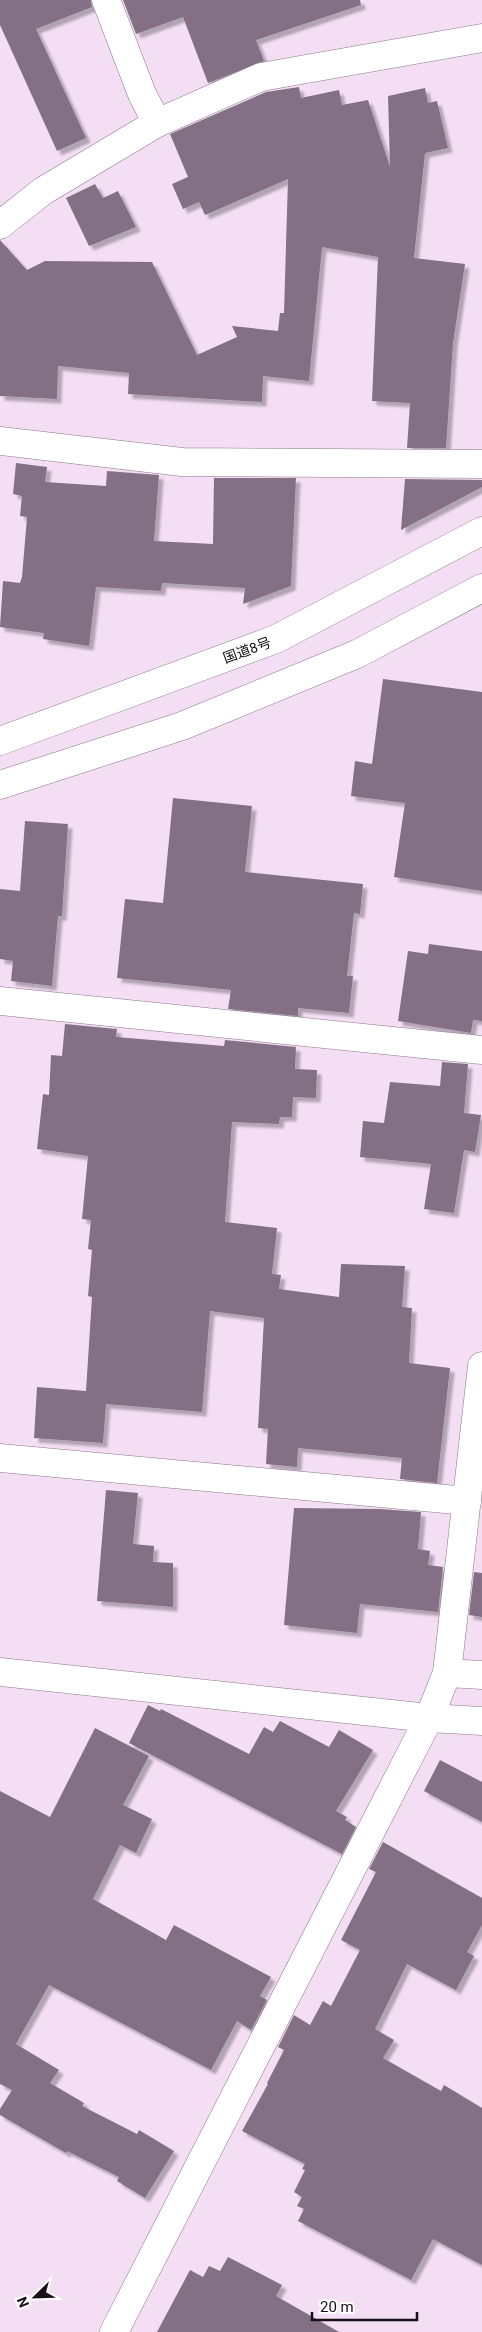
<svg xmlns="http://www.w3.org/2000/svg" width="482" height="2332" font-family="Roboto,'Noto Sans JP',sans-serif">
  <defs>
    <filter id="shadow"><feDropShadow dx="4.5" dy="4.5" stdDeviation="1" flood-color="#0004"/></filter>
  </defs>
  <rect width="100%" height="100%" fill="#f3def3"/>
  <g fill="#837084" filter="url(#shadow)">
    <path d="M0,0H91L92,7L36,29L86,138L57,151L0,25Z"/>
    <path d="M123,0H360L361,5L256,40L264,61L208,83L183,17L136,34Z"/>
    <path d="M299,87L301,98L339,90L342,105L368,100L390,167L388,96L425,88L428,103L437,101L448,148L425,153L414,258L465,264L453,343L446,448H407L410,403L372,401L378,257L322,247L309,381L263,376L262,402L128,394L129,373L58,366L57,399L0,396V240L27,270L45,261L152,262L197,355L237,337L232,326L278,331L280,313H284L288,179L205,215L199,202L183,209L172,184L188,177L170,134L266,92Z"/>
    <path d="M95,184L103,198L118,191L136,227L89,246L66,198Z"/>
    <path d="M16,463L47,467L45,482L106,486L107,471L159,475L154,541L213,544L214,478H296L291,586L243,604L245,588L162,583L161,591L96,587L89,646L43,639L44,633L0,627L3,581L20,583L22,577L27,517L20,516L22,496L13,494Z"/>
    <path d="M405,479L482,480V487L401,530Z"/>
    <path d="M383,679L482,692V891L394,877L405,803L351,796L355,761L372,764Z"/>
    <path d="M173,798L252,806L245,872L363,884L360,914L354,913L347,976H353L349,1013L298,1008V1016L228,1009L231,990L117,978L125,899L163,903Z"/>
    <path d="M25,821L68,824L62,916H58L52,986L11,981L13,961L0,959V889L20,891Z"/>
    <path d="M429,944L482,951V1021L473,1020L471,1033L398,1021L408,951L428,954Z"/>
    <path d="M65,1024L117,1029L116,1037L224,1046L225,1040L296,1047L295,1069L317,1070L316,1098L293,1097L292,1117H280L279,1124L232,1122L225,1222L277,1228L272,1274L281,1275L279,1289L339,1297L341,1264L405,1266L402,1307L412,1308L409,1363L450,1368L437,1483L400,1479L402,1458L298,1448L297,1467L266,1464L268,1429L258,1428L264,1318L210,1311L202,1412L106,1404L103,1443L34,1438L37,1387L86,1391L92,1297L88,1296L92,1250L88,1249L91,1220L82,1219L88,1156L37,1149L43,1094L49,1095L51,1055L62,1056Z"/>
    <path d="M442,1062L468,1064L464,1113L481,1115L475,1152L464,1150L454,1213L424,1209L431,1164L360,1157L363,1121L384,1123L390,1082L440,1086Z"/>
    <path d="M106,1490L138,1493L133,1544L154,1546L153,1562L173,1563V1607L97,1601Z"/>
    <path d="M294,1508L380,1509L421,1512L418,1549L430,1551L428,1565L443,1567L438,1612L360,1604L357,1633L284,1625Z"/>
    <path d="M474,1572L482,1573V1617L469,1615Z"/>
    <path d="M148,1705L160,1711L161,1709L249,1754L264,1727L273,1732L280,1721L329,1747L339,1730L373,1750L336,1811L347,1817L345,1820L356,1827L342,1854L129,1743Z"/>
    <path d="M95,1728L149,1756L123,1805L152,1819L136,1853L120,1845L93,1899L166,1940L174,1925L271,1977L260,1996L267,2000L251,2030L237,2021L211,2070L49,1985L16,2044L59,2070L50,2083L84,2103L82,2106L137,2134L139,2130L174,2151L145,2198L117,2181L119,2177L67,2151L66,2153L0,2115V2109L12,2090L0,2084V1791L50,1817Z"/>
    <path d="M440,1760L482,1782V1822L424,1791Z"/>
    <path d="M383,1842L482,1898V1925L467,1952L474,1956L456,1990L407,1964L375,2029L394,2040L383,2058L441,2091L444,2085L482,2108V2265L433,2239L411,2280L298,2221L304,2209L297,2206L302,2197L294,2192L305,2170L302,2169L305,2164L242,2131L268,2084L267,2083L284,2050L278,2047L294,2015L310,2025L323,2001L331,2006L360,1950L341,1940L376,1872L369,1869Z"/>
    <path d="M228,2257L282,2285L276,2296L339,2332H157L190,2270L203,2277L209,2266L220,2271Z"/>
  </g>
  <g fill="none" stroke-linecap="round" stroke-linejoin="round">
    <g stroke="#8c798d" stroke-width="29">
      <g id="minor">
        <path d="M106,0L142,94L157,123"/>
        <path d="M0,225L43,191L157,123L261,77L482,38"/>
        <path d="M0,441L182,462L482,464"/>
        <path d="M0,1001L482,1050"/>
        <path d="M0,1458L467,1501"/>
        <path d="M0,1672L429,1718L482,1721"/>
        <path d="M447,1673L482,1675"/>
        <path d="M114,2332L429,1718L447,1673L482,1366"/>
      </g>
    </g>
    <g stroke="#8c798d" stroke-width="29">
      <g id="highway">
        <path d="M0,741L276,639L482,531"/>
        <path d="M0,785L182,726L357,654L482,588"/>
      </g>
    </g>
    <use href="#minor" stroke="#fff" stroke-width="28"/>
    <use href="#highway" stroke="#fff" stroke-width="28"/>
  </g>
  <g text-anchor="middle" stroke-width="4.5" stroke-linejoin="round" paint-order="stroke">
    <g font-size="14" fill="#171018" stroke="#fff">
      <text transform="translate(247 650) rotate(-20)" y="5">国道8号</text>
    </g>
  </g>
  <g transform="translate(35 2297) rotate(247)" stroke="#ffffff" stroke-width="4" paint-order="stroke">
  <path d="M0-4L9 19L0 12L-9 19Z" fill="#171018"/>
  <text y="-8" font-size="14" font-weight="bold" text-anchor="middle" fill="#171018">N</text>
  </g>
  <path d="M312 2312v8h105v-8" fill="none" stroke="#171018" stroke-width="2.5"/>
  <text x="320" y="2312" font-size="15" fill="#171018" stroke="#ffffff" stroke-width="4" paint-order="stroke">20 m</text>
</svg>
